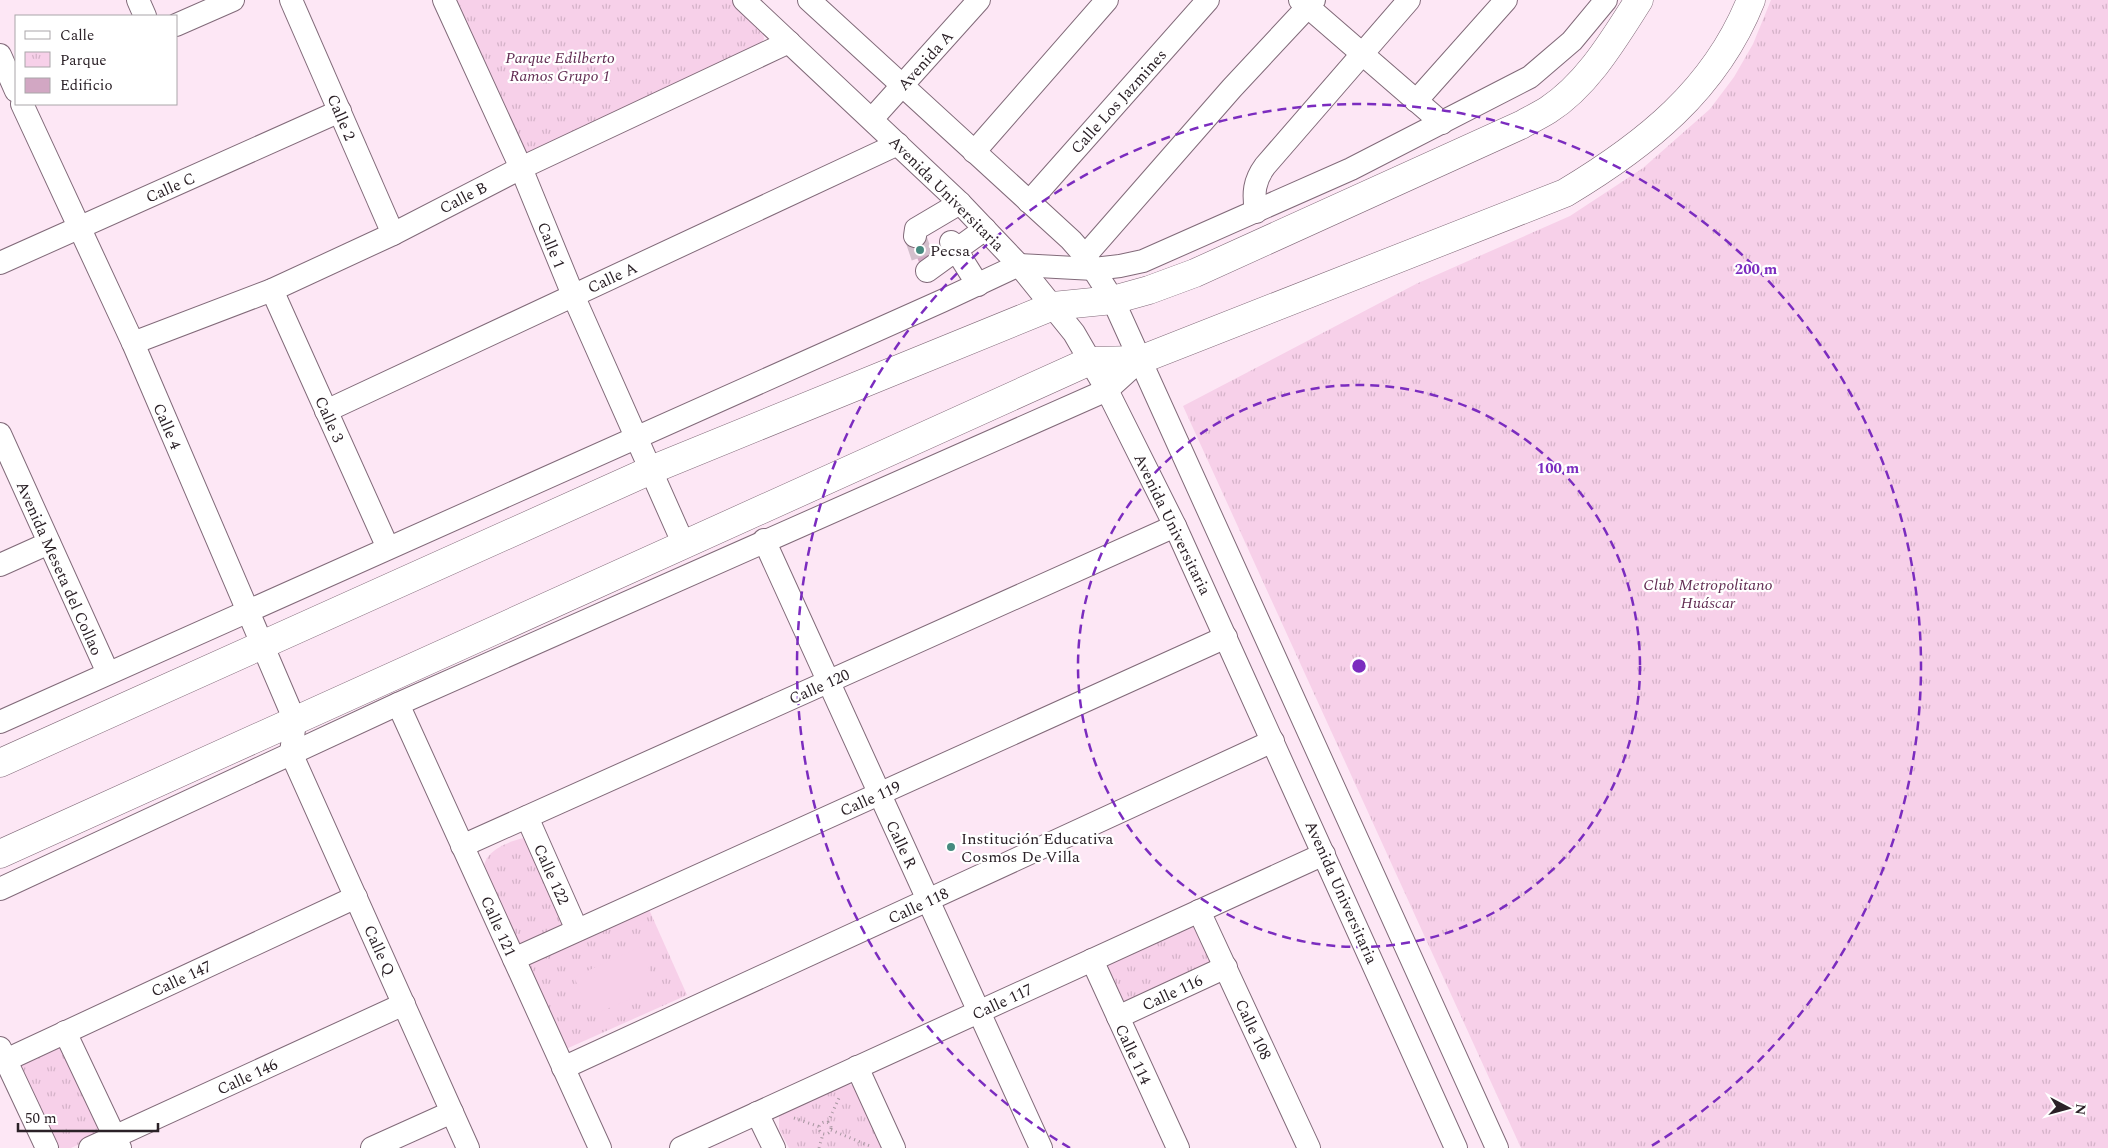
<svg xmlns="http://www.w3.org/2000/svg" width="2108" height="1148" font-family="Spectral,serif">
  <defs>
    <pattern id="park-tufts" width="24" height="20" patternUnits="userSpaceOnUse" patternTransform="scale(1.25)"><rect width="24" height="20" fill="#f7d0e9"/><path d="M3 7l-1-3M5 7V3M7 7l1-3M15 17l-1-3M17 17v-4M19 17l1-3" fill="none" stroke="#d4b2c8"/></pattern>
  </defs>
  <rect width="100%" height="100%" fill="#fde7f5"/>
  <g fill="url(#park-tufts)">
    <path d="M457,0H731C741,10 763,23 764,39L761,43L527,155Z"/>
    <path d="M1771,0H2108V1148H1521L1183,406L1416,284L1570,216L1643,168L1710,109L1734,77L1753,44Z"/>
    <path d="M524,838L565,927L520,944L484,867C485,850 510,841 524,838Z"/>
    <path d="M647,905L687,995L566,1049L526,960Z"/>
    <path d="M1194,924L1211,963L1130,1002L1122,1000L1105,963Z"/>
    <path d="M62,1044L104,1133L71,1148H58L19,1065Z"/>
    <path d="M846,1083L852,1085L855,1089L883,1148H789L779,1129V1112Z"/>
  </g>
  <path fill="#f7d0e9" d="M640,947L657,987L591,1016L574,977Z"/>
  <path fill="#d2a7c3" d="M920,234L932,262L921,267L909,238Z"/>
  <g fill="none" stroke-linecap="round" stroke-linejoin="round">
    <path stroke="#d3bfcc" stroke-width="22" stroke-dasharray="22 11" stroke-linecap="butt" d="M915,236L925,265"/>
    <g stroke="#816a79" stroke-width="24">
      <g id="minor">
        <path d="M138,0L145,16"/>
        <path d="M291,0L393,234"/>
        <path d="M444,0L521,168L573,295L684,545"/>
        <path d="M744,0L960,203L1019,265L1074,333L1107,390L1175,526L1456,1148"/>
        <path d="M809,0L1071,240L1085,256L1113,300L1497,1148"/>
        <path d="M1300,0L1442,123"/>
        <path d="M176,25L233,0"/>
        <path d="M0,55L16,91"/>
        <path d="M1416,101L1506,0"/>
        <path d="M22,104L133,343L295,721L291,753L468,1148"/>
        <path d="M872,119L979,0"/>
        <path d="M974,152L1107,0"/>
        <path d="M1029,202L1208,0"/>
        <path d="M1256,212C1253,193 1254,181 1265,166L1409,0"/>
        <path d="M915,236L916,229L960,203"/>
        <path d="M951,242L978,285"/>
        <path d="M1085,256L1232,88L1314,0"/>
        <path d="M0,263L340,111"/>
        <path d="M927,271L985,229"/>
        <path d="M272,290L388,548"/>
        <path d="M133,343L272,290L393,234L521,168L789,42"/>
        <path d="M326,411L898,144"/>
        <path d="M0,434L108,673"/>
        <path d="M764,540L1041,1148"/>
        <path d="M0,565L49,543"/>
        <path d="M398,704L600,1148"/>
        <path d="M0,722L942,301L1019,265L1094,269L1120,266L1143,261L1351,169L1530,77L1572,41L1606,0"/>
        <path d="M527,817L577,930"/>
        <path d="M462,846L1175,526"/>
        <path d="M0,889L398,704L1107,390L1140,360"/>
        <path d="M1199,911L1309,1148"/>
        <path d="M514,959L1226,637"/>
        <path d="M1092,960L1178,1148"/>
        <path d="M1118,1017L1226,967"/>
        <path d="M65,1032L120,1148"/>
        <path d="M0,1048L47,1148"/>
        <path d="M6,1060L356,897"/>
        <path d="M857,1067L894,1148"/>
        <path d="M563,1068L1273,741"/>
        <path d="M757,1113L774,1148"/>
        <path d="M90,1148L404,1004"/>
        <path d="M372,1148L452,1112"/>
        <path d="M681,1148L1324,854"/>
      </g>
    </g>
    <g stroke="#816a79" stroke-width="29">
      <g id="major">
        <path d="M0,763L651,470L1053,306L1113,300L1149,290L1195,273L1521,125C1530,120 1540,115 1548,110C1588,84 1614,39 1639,0"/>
        <path d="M0,854L1090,361L1140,360L1565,193C1645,145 1715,90 1751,0"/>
      </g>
    </g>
    <g stroke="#a796a0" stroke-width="3" stroke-dasharray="1 4" stroke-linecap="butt">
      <path d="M794,1118L820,1127"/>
      <circle cx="825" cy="1128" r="6"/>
      <path d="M828,1122L839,1098"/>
      <path d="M831,1130L870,1146"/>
      <path d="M819,1148L823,1134"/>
    </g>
    <use href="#minor" stroke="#fff" stroke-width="22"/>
    <use href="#major" stroke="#fff" stroke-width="28"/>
  </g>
  <g fill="none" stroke="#7b2cbf" stroke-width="2.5" stroke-dasharray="9 6">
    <circle cx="1359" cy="666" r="281"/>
    <path d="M1070 1148A562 562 0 1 1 1648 1148"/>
  </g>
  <g fill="#468a7f" stroke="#fff" stroke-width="2">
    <circle cx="920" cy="250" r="5"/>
    <circle cx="951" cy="847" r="5"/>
  </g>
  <g text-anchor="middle" stroke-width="4.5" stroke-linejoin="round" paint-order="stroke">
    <g font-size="16" font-style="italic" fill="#622d53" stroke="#fff">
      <text x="560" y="63">Parque Edilberto<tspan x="560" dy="18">Ramos Grupo 1</tspan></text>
      <text x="1708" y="590">Club Metropolitano<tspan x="1708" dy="18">Huáscar</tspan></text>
    </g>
    <g font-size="16" fill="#2b2127" stroke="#fff">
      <text transform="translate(925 60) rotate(-48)" y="6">Avenida A</text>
      <text transform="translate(1118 101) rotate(-48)" y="6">Calle Los Jazmines</text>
      <text transform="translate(342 117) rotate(67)" y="6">Calle 2</text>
      <text transform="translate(170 187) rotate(-24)" y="6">Calle C</text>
      <text transform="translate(947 193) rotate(45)" y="6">Avenida Universitaria</text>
      <text transform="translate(463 197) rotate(-27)" y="6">Calle B</text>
      <text transform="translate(552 245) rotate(68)" y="6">Calle 1</text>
      <text transform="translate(612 277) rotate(-25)" y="6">Calle A</text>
      <text transform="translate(330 419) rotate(66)" y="6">Calle 3</text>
      <text transform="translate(168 426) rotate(67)" y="6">Calle 4</text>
      <text transform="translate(1173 524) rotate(64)" y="6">Avenida Universitaria</text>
      <text transform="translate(60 568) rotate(66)" y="6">Avenida Meseta del Collao</text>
      <text transform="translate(819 686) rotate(-24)" y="6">Calle 120</text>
      <text transform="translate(870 798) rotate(-24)" y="6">Calle 119</text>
      <text transform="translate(902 844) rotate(65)" y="6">Calle R</text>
      <text transform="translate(552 874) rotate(66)" y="6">Calle 122</text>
      <text transform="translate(1342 892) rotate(66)" y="6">Avenida Universitaria</text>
      <text transform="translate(918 905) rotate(-25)" y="6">Calle 118</text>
      <text transform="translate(499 926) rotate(66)" y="6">Calle 121</text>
      <text transform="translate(380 950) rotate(66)" y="6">Calle Q</text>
      <text transform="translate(181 978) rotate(-25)" y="6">Calle 147</text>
      <text transform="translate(1172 992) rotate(-25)" y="6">Calle 116</text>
      <text transform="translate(1002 1001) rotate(-25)" y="6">Calle 117</text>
      <text transform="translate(1254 1029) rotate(65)" y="6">Calle 108</text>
      <text transform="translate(1134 1054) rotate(65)" y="6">Calle 114</text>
      <text transform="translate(247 1076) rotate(-25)" y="6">Calle 146</text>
    </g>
    <g font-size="16" fill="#2b2127" stroke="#fff" text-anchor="start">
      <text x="930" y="256">Pecsa</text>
      <text x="961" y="844">Institución Educativa<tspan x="961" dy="18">Cosmos De Villa</tspan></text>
    </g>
  </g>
  <circle cx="1359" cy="666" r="8" fill="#7b2cbf" stroke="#fff" stroke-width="2.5"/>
  <g font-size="15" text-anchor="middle" font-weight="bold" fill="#7b2cbf" stroke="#fff" stroke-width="4.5" stroke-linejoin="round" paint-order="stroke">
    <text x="1756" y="274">200 m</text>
    <text x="1558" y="473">100 m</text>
  </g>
  <rect x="15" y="15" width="162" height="90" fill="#ffffff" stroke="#aaa6a9"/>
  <rect x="25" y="31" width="25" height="8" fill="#ffffff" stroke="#aaa6a9"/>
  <text x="60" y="40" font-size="15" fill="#2b2127">Calle</text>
  <rect x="25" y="52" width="25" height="15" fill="url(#park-tufts)" stroke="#aaa6a9"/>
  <text x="60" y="65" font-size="15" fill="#2b2127">Parque</text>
  <rect x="25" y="78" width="25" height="15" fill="#d2a7c3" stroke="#aaa6a9"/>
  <text x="60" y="90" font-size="15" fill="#2b2127">Edificio</text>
  <g transform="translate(2068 1108) rotate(96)" stroke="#ffffff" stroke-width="4" paint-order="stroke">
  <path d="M0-4L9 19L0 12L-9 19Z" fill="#2b2127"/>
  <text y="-8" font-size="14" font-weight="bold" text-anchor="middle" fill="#2b2127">N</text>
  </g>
  <path d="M18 1123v8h140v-8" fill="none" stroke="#2b2127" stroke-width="2.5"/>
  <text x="25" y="1123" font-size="15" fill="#2b2127" stroke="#ffffff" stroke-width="4" paint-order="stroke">50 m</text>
</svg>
